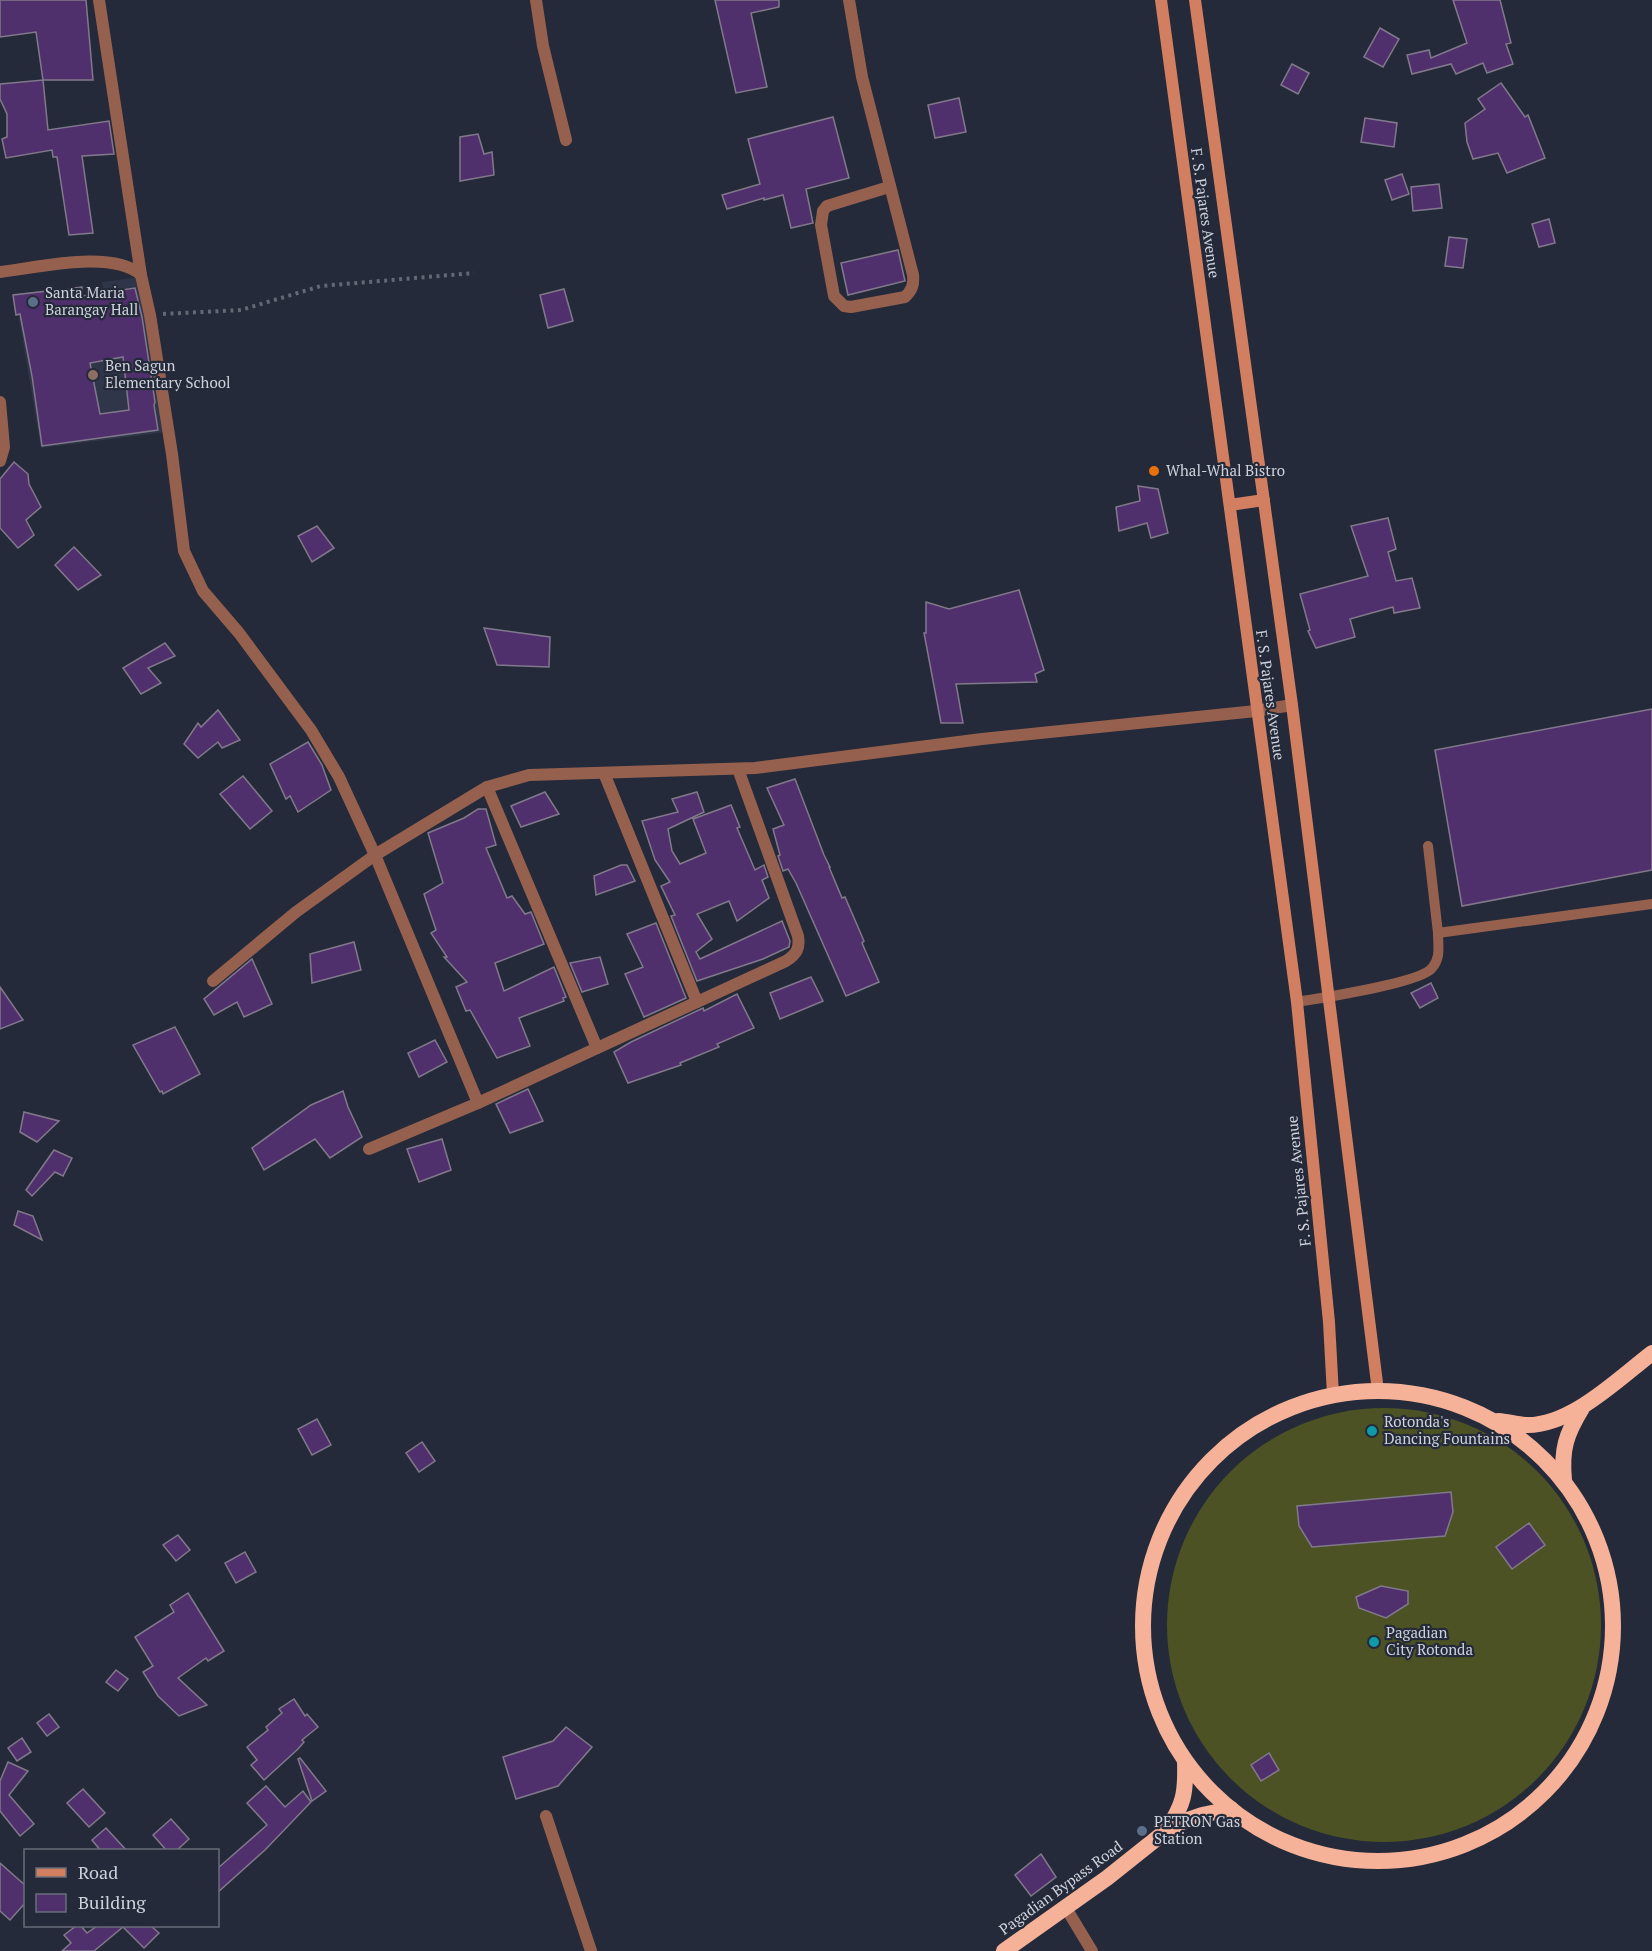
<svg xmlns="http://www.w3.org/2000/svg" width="1652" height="1951" font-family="'PT Serif',serif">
  <rect width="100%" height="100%" fill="#242a39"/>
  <path fill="#2f3649" d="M141,277L166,432L41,448L19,318L105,301L102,282Z"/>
  <circle fill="#4c5223" cx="1384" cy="1625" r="217"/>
  <g fill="#50306c" stroke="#81798b" stroke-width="1.5" fill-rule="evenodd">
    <path d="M0,0H86L93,80H43L36,32L0,37Z"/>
    <path d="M715,0H779V7L751,13L767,87L736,93Z"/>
    <path d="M1453,0H1500L1511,43L1506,44L1513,64L1487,73L1483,63L1456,74L1451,64L1412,74L1407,55L1429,50L1431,58L1467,43Z"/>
    <path d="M1380,28L1399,39L1383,67L1364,57Z"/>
    <path d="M1292,64L1309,73L1298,94L1281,85Z"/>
    <path d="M43,80L48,130L109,121L114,154L82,156L93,233L69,235L57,157H53L52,150L6,158L2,139L7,137V114L0,99V84Z"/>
    <path d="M1501,83L1525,117L1528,115L1545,158L1507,173L1498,153L1473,159L1467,142L1465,123L1485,109L1478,99Z"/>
    <path d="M959,98L966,132L935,138L928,105Z"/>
    <path d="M833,117L849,178L806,189L813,223L791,228L783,195L764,200V198L727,209L722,195L760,184L748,139Z"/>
    <path d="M1365,118L1397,123L1394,147L1361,142Z"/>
    <path d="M478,134L484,154L492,152L494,175L460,181V137Z"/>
    <path d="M1402,174L1409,194L1392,200L1385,180Z"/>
    <path d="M1439,184L1442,208L1413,211L1411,187Z"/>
    <path d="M1549,219L1555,243L1539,247L1532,224Z"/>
    <path d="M1449,237L1467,239L1463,268L1445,266Z"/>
    <path d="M898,250L905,281L848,295L841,263Z"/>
    <path d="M82,287V296L135,288L142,317L155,402L154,405L158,430L42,446L32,376L20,314L16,315L13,295ZM123,357L129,410L100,414L90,363Z"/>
    <path d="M564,289L573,321L548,328L540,295Z"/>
    <path d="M14,462L28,474L29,484L41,507L26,520L34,535L18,548L0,528V479Z"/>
    <path d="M1138,486L1158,489L1168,533L1151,538L1147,523L1119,531L1116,507L1140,501Z"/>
    <path d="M1388,518L1396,549L1388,552L1396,581L1412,578L1420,608L1394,613L1393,607L1350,619L1355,637L1316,648L1308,631L1310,630L1300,594L1368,576L1351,526Z"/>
    <path d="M317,526L334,548L312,562L298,536Z"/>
    <path d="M74,547L101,575L78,590L55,565Z"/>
    <path d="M1019,590L1044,670L1035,674L1037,682L956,684L963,723H941L924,633H926V602L949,609Z"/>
    <path d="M484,628L550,637L549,667L497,665Z"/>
    <path d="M165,643L175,656L148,668L161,683L141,694L123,668Z"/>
    <path d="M1652,709V870L1462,906L1435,750Z"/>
    <path d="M218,710L240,740L222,748L218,742L198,758L184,744L198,723L201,727Z"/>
    <path d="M308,742L322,765L331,790L298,812L290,796L286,799L270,764Z"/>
    <path d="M243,776L272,811L250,829L220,794Z"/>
    <path d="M795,779L824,855L830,867H829L842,898L845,897L864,941L862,943L879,982L846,996L796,883L788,869L783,871L778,856L780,855L773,829L784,825L767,788Z"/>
    <path d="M545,792L559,814L521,827L511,806Z"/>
    <path d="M697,792L704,812L668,829L672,851L680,864L706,853L693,819L731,805L740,827L737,828L755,870L764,865L768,877L762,880L769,898L737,921L729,901L697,914L712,939L696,952L700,959L782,921L790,941L789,947L763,959L697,981L671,916L675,915L661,886L670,882L655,860L642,821L678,812L672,799Z"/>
    <path d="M478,809H486L496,845L486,848L507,898L512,896L525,914L531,912L544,944L495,963L504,991L554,967L566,997L563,998L564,1001L519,1018L530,1046L497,1058L470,1010L466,1011L456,987L467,982L444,957H447L431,933L436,930L424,894L443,883L428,833L464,818Z"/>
    <path d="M621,865H627L635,881L596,895L594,876Z"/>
    <path d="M656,923L686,998L644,1017L625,974L643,967L627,934Z"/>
    <path d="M354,942L361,970L312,983L310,954Z"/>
    <path d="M600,957L608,984L582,992L570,963Z"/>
    <path d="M252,959L272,1004L244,1017L237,1002L214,1015L204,999Z"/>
    <path d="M811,977L823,1001L780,1019L770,993Z"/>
    <path d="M1431,983L1438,998L1420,1008L1411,993Z"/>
    <path d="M0,987L23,1020L0,1029Z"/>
    <path d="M737,994L754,1028L717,1044L719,1047L680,1063L681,1065L628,1083L614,1052L631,1042L703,1008L704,1011Z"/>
    <path d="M175,1027L200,1074L163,1094L162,1091L160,1092L133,1045Z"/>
    <path d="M435,1040L447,1062L419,1077L408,1053Z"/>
    <path d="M528,1089L543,1121L510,1133L496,1104Z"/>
    <path d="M343,1091L348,1107L362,1137L330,1158L315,1139L264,1170L252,1148L311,1105Z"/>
    <path d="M24,1112L59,1121L37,1142L20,1132Z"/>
    <path d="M442,1139L451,1170L419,1182L407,1149Z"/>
    <path d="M54,1150L72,1158L63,1176L55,1172L32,1196L26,1190Z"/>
    <path d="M18,1211L33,1216L42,1240L14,1225Z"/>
    <path d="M317,1419L331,1445L312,1455L298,1429Z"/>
    <path d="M422,1442L435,1461L419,1472L406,1453Z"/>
    <path d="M1451,1492L1453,1512L1445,1536L1312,1547L1299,1526L1297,1506Z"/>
    <path d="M1529,1523L1545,1545L1512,1569L1496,1547Z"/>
    <path d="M178,1535L190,1550L176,1561L163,1545Z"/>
    <path d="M245,1552L256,1572L236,1583L225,1563Z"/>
    <path d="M1381,1586L1408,1591V1604L1386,1618L1359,1608L1356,1597Z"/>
    <path d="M188,1593L224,1651L208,1661L206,1658L178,1678L207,1705L179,1716L158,1696L143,1672L153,1666L135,1637L174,1612L170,1605Z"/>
    <path d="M116,1670L128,1679L118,1691L106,1682Z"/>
    <path d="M294,1699L305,1716L307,1714L318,1727L302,1740L304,1742L298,1749L264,1780L251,1765L257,1760L247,1747L268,1730L266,1727L282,1713L279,1709Z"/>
    <path d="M49,1714L59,1727L47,1736L37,1723Z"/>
    <path d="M566,1727L592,1747L558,1786L516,1799L503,1757L553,1741Z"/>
    <path d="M22,1738L31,1752L17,1761L8,1748Z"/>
    <path d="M1269,1753L1279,1770L1261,1781L1251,1765Z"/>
    <path d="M300,1758L326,1791L312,1801L298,1759Z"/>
    <path d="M8,1762L28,1771L9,1795L34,1824L20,1836L0,1811V1781Z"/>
    <path d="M266,1786L285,1807L303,1791L311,1802L265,1850L218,1892V1868L267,1825L247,1803Z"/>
    <path d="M83,1789L105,1813L89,1827L67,1803Z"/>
    <path d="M171,1819L189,1839L176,1851H167L153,1835Z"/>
    <path d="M106,1828L127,1851H101L92,1840Z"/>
    <path d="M1041,1854L1056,1877L1031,1896L1015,1875Z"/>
    <path d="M0,1863L26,1886V1902L10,1920L0,1911Z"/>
    <path d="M76,1926H81L87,1933L97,1926H151L159,1933L144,1948L123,1927L94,1951H62L71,1943L64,1935Z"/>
  </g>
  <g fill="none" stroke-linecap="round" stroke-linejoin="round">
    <path stroke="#636875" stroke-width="4" stroke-dasharray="3 4.5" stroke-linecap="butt" d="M163,314L241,310L321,286L474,273"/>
    <g stroke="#95614e" stroke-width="10">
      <path d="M1428,846L1438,933L1652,904"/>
      <path d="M1297,1002C1320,998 1421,983 1432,968C1441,958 1438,946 1438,933"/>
    </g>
    <g stroke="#95614e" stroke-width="12">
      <path d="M99,0L141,275"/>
      <path d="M536,0L543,46L566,140"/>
      <path d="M849,0L862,77L913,275C914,285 912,290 905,297L851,307L844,306L834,296L821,225L823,211L827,206L889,187"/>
      <path d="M0,272C37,268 112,249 141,275L150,315L172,454L184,551L203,591L239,633L311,730L339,777L375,855L478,1103"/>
      <path d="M0,402L4,447L0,461"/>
      <path d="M604,773L697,1002"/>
      <path d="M487,787L597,1048"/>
      <path d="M213,981L296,912L375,855L487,787L529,775L755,768L982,739L1256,711L1292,705"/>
      <path d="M369,1149L478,1103L786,961C797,954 800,948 798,936L738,769"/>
      <path d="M546,1816L591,1951"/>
      <path d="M1066,1908L1092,1951"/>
    </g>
    <g stroke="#d27f61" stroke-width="12">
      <path d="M1161,0L1297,1002L1329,1322L1333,1395"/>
      <path d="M1195,0L1292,705L1378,1391"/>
      <path d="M1230,505L1264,500"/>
    </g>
    <g stroke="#f6b298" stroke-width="16">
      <circle cx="1378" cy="1626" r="235"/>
      <path d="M1498,1421C1507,1422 1516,1424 1525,1425C1570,1427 1618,1379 1652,1353"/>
      <path d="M1564,1480C1561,1450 1566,1434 1582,1408"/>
      <path d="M1167,1830C1184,1804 1186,1793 1185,1761"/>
      <path d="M1004,1951L1107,1878L1166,1831L1182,1822L1202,1815L1231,1809"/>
    </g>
  </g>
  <g fill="#5c6f8a" stroke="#242a39" stroke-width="2">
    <circle cx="33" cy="302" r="6"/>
    <circle cx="1142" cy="1831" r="6"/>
  </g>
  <circle fill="#8d6e63" stroke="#242a39" stroke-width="2" cx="93" cy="375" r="6"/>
  <circle fill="#e8710a" stroke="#242a39" stroke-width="2" cx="1154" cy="471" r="6"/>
  <g fill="#0f9aa8" stroke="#242a39" stroke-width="2">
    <circle cx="1372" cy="1431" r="6"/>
    <circle cx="1374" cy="1642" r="6"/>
  </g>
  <g text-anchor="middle" stroke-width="4.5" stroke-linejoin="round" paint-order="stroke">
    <g font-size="15" fill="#cfd2dc" stroke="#242a39">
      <text transform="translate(1205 213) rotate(82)" y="5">F. S. Pajares Avenue</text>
      <text transform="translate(1270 695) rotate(82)" y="5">F. S. Pajares Avenue</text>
      <text transform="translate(1299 1181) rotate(-96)" y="5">F. S. Pajares Avenue</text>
      <text transform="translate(1061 1888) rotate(-36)" y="5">Pagadian Bypass Road</text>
    </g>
    <g font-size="15" fill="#cfd2dc" stroke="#242a39" text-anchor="start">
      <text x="45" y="298">Santa Maria<tspan x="45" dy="17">Barangay Hall</tspan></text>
      <text x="105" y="371">Ben Sagun<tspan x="105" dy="17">Elementary School</tspan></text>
      <text x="1166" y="476">Whal-Whal Bistro</text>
      <text x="1384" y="1427">Rotonda's<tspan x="1384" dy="17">Dancing Fountains</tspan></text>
      <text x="1386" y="1638">Pagadian<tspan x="1386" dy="17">City Rotonda</tspan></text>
      <text x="1154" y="1827">PETRON Gas<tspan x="1154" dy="17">Station</tspan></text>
    </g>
  </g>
  <rect x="24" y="1849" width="195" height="78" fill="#242a39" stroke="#686d7a" stroke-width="1.5"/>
  <rect x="36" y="1868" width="30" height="9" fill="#d27f61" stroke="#686d7a" stroke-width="1.5"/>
  <text x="78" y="1879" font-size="18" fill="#cfd2dc">Road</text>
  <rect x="36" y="1894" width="30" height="18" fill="#50306c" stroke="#686d7a" stroke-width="1.5"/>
  <text x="78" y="1909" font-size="18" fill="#cfd2dc">Building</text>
</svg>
